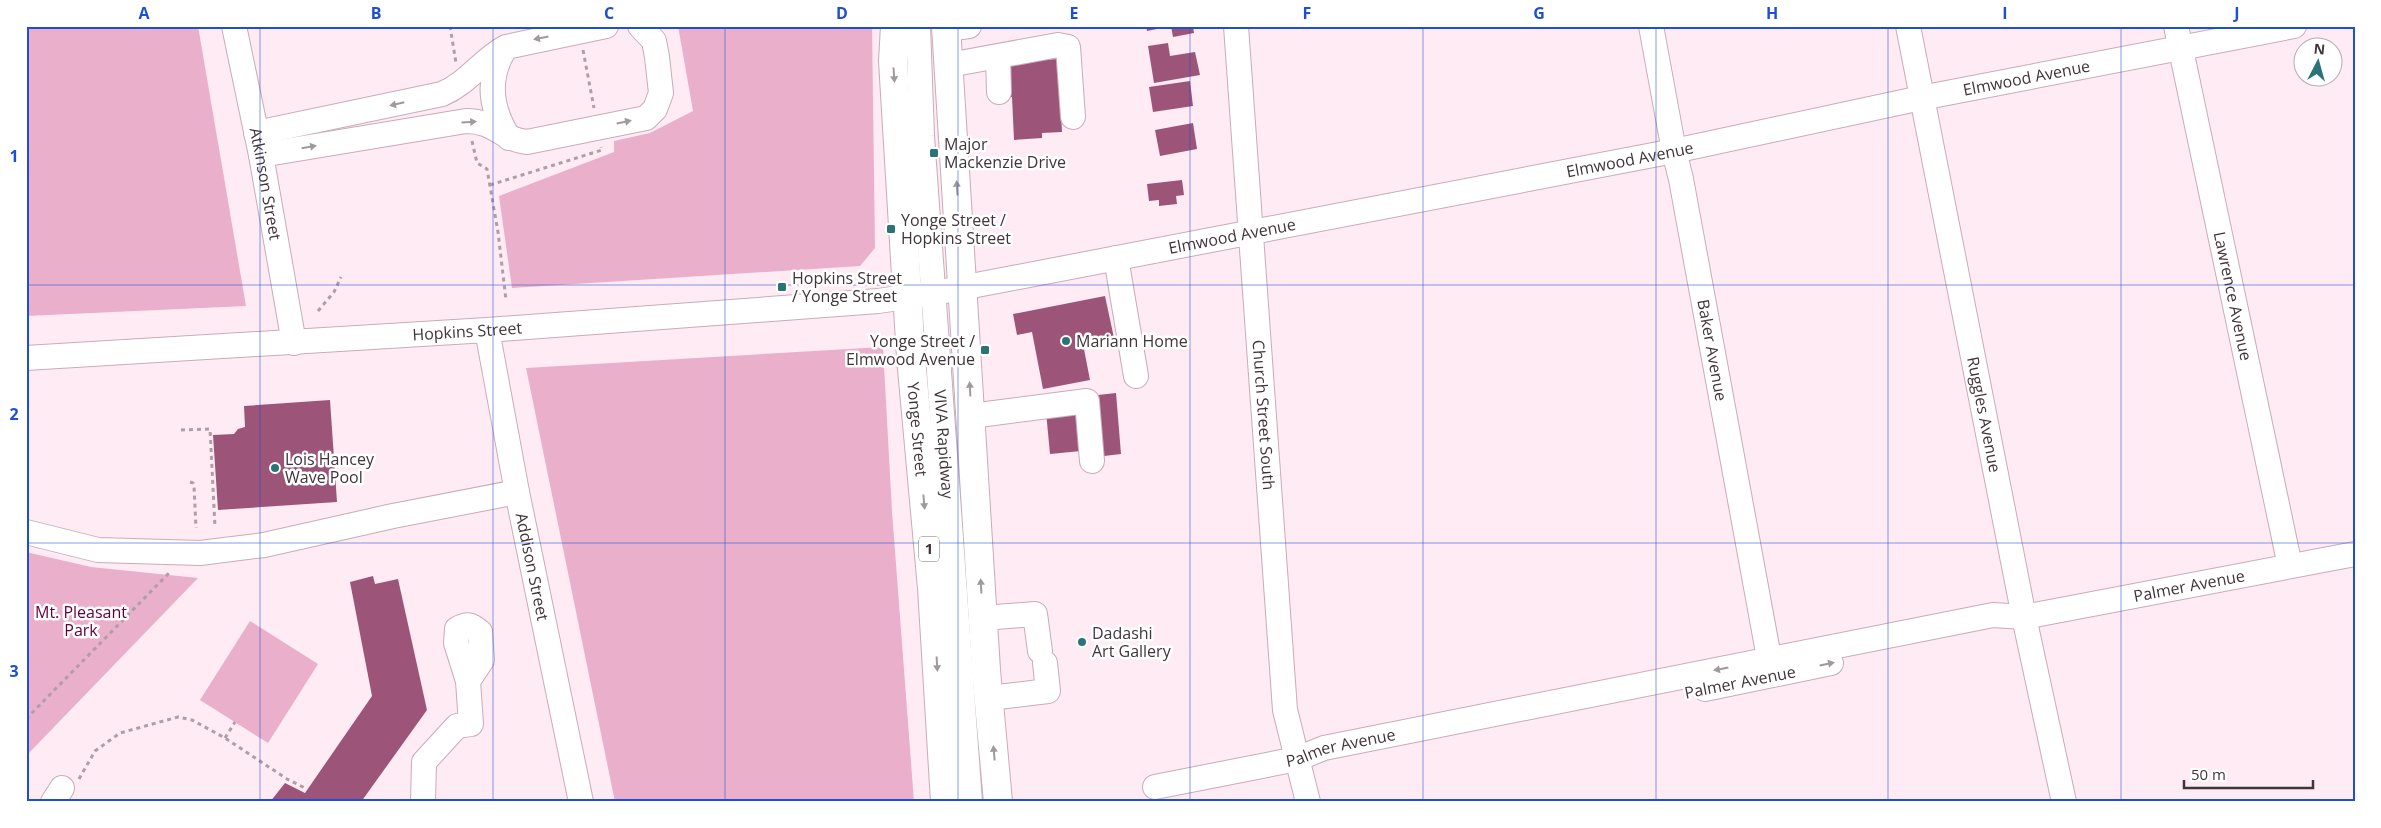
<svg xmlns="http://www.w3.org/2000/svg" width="2381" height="828" font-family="'Open Sans',sans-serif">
  <rect width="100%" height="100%" fill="#ffebf3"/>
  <g fill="#eab0cb">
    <path d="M26,26H198L246,306L26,316Z"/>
    <path d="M678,26H872L875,248L860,266L512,288L499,196L614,152V141L650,133L693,111Z"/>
    <path d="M883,347L892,511L914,802H615L526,368Z"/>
    <path d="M26,552L91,567L198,578L26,756Z"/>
    <path d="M250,621L318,664L268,743L200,700Z"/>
  </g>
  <g fill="#9d5479">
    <path d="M1146,26H1167V27L1147,31Z"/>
    <path d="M1171,26H1193L1194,33L1173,37Z"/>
    <path d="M1168,43L1170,56L1195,52L1200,75L1154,83L1148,46Z"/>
    <path d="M1058,59L1062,132L1042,133V138L1014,140L1012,97L1002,98L1006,62Z"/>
    <path d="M1190,81L1193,106L1153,112L1149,87Z"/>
    <path d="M1193,123L1197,149L1160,156L1155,130Z"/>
    <path d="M1182,180L1184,195L1176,196L1177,204L1159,206V200L1149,201L1147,184Z"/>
    <path d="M1105,296L1114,338L1083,344L1090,380L1043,389L1032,332L1017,335L1013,314Z"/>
    <path d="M1116,393L1121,454L1104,456L1098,395Z"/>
    <path d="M330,400L337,502L218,510L213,435L234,434L238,429L245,427L244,406Z"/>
    <path d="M1078,409L1081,451L1050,454L1046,412Z"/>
    <path d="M373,576L375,584L398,579L427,710L361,802H270L285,783L305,793L372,696L350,582Z"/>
  </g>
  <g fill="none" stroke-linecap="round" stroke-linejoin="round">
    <g stroke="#caabb9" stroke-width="26">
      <g id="minor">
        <path id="s1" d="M234,26L261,155L294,343"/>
        <path id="s2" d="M918,26L922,136L970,802"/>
        <path id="s3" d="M1236,26L1285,710L1308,802"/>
        <path id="s4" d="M1651,26L1674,151L1681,179L1772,674"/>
        <path id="s5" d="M1908,26L2024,617L2064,802"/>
        <path id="s6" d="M2176,26L2290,566"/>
        <path d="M946,29L969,26"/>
        <path d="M504,50C486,80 491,110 509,138"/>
        <path d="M998,57L999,92"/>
        <path d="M949,65L1058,45L1068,47L1073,117"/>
        <path d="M256,133L442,94C468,83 482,60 506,47L606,26"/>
        <path d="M261,155L466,121C496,121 500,139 527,142L646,118L655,109L661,93L657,57L654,41L640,26"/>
        <path d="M1116,258L1136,376"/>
        <path id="s7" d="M487,330L517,492L581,802"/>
        <path id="s8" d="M26,358L487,330L878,301L935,293L1674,151L1921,98L2294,26"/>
        <path d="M971,416L1087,401L1092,461"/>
        <path d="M26,532L98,550L200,553L264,545L393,516L517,492"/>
        <path d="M983,618L1035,614L1040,651"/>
        <path d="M1705,689L1831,663"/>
        <path d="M989,698L1048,691L1045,663"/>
        <path id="s9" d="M1155,787L1297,759L1324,748L1993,615L2024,617L2045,613L2355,554"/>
        <path d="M53,802L62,788"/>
        <path d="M423,802L424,762L457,726L471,724L468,681L482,660L480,632C471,624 467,623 457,629L456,643L468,681"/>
      </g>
    </g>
    <g stroke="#caabb9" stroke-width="30">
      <g id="major">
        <path id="s10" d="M895,26L893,61L911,358L932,588L945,802"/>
        <path d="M946,26L986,670L998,802"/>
      </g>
    </g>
    <g stroke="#af9ea5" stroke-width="3" stroke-dasharray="4 4" stroke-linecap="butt">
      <path d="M450,26L456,63"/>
      <path d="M583,50L594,108"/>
      <path d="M472,141L477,163L487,169L498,232L506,300"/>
      <path d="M490,185L602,150L601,147"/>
      <path d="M318,311L334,292L341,277"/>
      <path d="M181,430L210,429L215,527"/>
      <path d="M190,482L193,483L194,486L196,528"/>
      <path d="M26,719L169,573"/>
      <path d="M225,738L235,722"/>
      <path d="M79,779L95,751L120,733L178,717L192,720L225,738L287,779L307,789"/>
    </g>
    <use href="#minor" stroke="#fff" stroke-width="24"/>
    <use href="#major" stroke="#fff" stroke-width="28"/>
  </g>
  <defs><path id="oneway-solid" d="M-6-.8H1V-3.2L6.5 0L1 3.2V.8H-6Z" transform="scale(1.25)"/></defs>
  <g fill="#a09a9c">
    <use href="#oneway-solid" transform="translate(541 38) rotate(169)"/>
    <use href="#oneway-solid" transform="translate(894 75) rotate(86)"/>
    <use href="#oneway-solid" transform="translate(397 104) rotate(167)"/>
    <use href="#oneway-solid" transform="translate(469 122) rotate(-3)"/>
    <use href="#oneway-solid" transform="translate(624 122) rotate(-12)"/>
    <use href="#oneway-solid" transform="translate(309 147) rotate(-10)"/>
    <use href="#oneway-solid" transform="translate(957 188) rotate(-94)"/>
    <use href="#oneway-solid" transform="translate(970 389) rotate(-93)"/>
    <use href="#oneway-solid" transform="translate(924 502) rotate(85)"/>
    <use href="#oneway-solid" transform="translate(981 586) rotate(-93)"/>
    <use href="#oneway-solid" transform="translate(937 664) rotate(87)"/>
    <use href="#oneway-solid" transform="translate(1827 664) rotate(-12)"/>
    <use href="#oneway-solid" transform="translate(1721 669) rotate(169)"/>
    <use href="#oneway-solid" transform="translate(994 753) rotate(-95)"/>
  </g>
  <path fill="none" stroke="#1d4ed8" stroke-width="1" stroke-opacity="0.55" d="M260,26V802M493,26V802M725,26V802M958,26V802M1190,26V802M1423,26V802M1656,26V802M1888,26V802M2121,26V802M26,285H2355M26,543H2355"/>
  <g fill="#2a7477" stroke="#fff" stroke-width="2">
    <rect x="929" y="148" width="10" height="10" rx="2.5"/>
    <rect x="886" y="224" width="10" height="10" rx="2.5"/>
    <rect x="777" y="282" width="10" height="10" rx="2.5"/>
    <circle cx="1066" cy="341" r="5"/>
    <rect x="980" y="345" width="10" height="10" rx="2.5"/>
    <circle cx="275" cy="468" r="5"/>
    <circle cx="1082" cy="642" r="5"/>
  </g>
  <g text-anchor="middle" stroke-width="5" stroke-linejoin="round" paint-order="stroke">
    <rect fill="#fff" stroke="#7a7175" stroke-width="1" x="919" y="536.5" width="20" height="25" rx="4"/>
    <g font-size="15" font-weight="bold" fill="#41343a">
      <text x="929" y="554">1</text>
    </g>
    <g font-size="16" fill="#41343a" stroke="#fff">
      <text dy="6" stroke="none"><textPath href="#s8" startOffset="2024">Elmwood Avenue</textPath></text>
      <text dy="6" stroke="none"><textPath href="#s8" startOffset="1619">Elmwood Avenue</textPath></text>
      <text dy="6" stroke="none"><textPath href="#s1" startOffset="161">Atkinson Street</textPath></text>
      <text dy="6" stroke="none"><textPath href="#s8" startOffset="1214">Elmwood Avenue</textPath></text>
      <text dy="6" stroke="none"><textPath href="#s6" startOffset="276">Lawrence Avenue</textPath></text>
      <text dy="6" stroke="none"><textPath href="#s8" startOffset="442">Hopkins Street</textPath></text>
      <text dy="6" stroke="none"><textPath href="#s4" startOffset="330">Baker Avenue</textPath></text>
      <text dy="6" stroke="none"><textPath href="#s5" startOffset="396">Ruggles Avenue</textPath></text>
      <text dy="6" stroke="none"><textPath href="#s3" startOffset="390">Church Street South</textPath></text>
      <text dy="6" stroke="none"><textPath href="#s10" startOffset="404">Yonge Street</textPath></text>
      <text dy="6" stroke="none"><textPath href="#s2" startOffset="419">VIVA Rapidway</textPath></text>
      <text dy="6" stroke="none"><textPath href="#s7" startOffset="241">Addison Street</textPath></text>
      <text dy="6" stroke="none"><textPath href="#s9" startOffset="1055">Palmer Avenue</textPath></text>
      <text transform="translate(1740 682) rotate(-11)" y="6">Palmer Avenue</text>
      <text dy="6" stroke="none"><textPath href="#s9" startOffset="190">Palmer Avenue</textPath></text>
    </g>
    <g font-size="16" fill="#41343a" stroke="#fff" text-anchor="start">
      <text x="944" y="150">Major<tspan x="944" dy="18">Mackenzie Drive</tspan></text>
      <text x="901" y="226">Yonge Street /<tspan x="901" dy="18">Hopkins Street</tspan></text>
      <text x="792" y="284">Hopkins Street<tspan x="792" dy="18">/ Yonge Street</tspan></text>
      <text x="975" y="347" text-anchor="end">Yonge Street /<tspan x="975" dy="18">Elmwood Avenue</tspan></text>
      <text x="1076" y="347">Mariann Home</text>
      <text x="285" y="465">Lois Hancey<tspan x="285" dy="18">Wave Pool</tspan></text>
      <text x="1092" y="639">Dadashi<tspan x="1092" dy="18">Art Gallery</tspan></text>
    </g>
    <g font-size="16" fill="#60003d" stroke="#fff">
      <text x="81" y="618">Mt. Pleasant<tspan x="81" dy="18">Park</tspan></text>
    </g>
  </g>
  <rect width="2381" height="828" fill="none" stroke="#ffffff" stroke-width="55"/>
  <g transform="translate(2318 62) rotate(6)"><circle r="24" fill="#ffffff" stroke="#b3aeb0"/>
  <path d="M0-4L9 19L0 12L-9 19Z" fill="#2a7477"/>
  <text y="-8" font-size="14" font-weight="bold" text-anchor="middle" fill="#41343a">N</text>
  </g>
  <path d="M2184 780v8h129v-8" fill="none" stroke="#41343a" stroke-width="2.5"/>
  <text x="2191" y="780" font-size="15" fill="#41343a" stroke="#ffffff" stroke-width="4" paint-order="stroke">50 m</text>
  <rect x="28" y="28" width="2326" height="772" fill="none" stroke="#1d4ed8" stroke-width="2"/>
  <g font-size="16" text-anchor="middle" font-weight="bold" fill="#1d4ed8">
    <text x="144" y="19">A</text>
    <text x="376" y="19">B</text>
    <text x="609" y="19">C</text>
    <text x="842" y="19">D</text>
    <text x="1074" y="19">E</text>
    <text x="1307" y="19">F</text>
    <text x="1539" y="19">G</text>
    <text x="1772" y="19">H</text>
    <text x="2005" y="19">I</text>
    <text x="2237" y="19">J</text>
    <text x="14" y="162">1</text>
    <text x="14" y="420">2</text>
    <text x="14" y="677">3</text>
  </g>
</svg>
